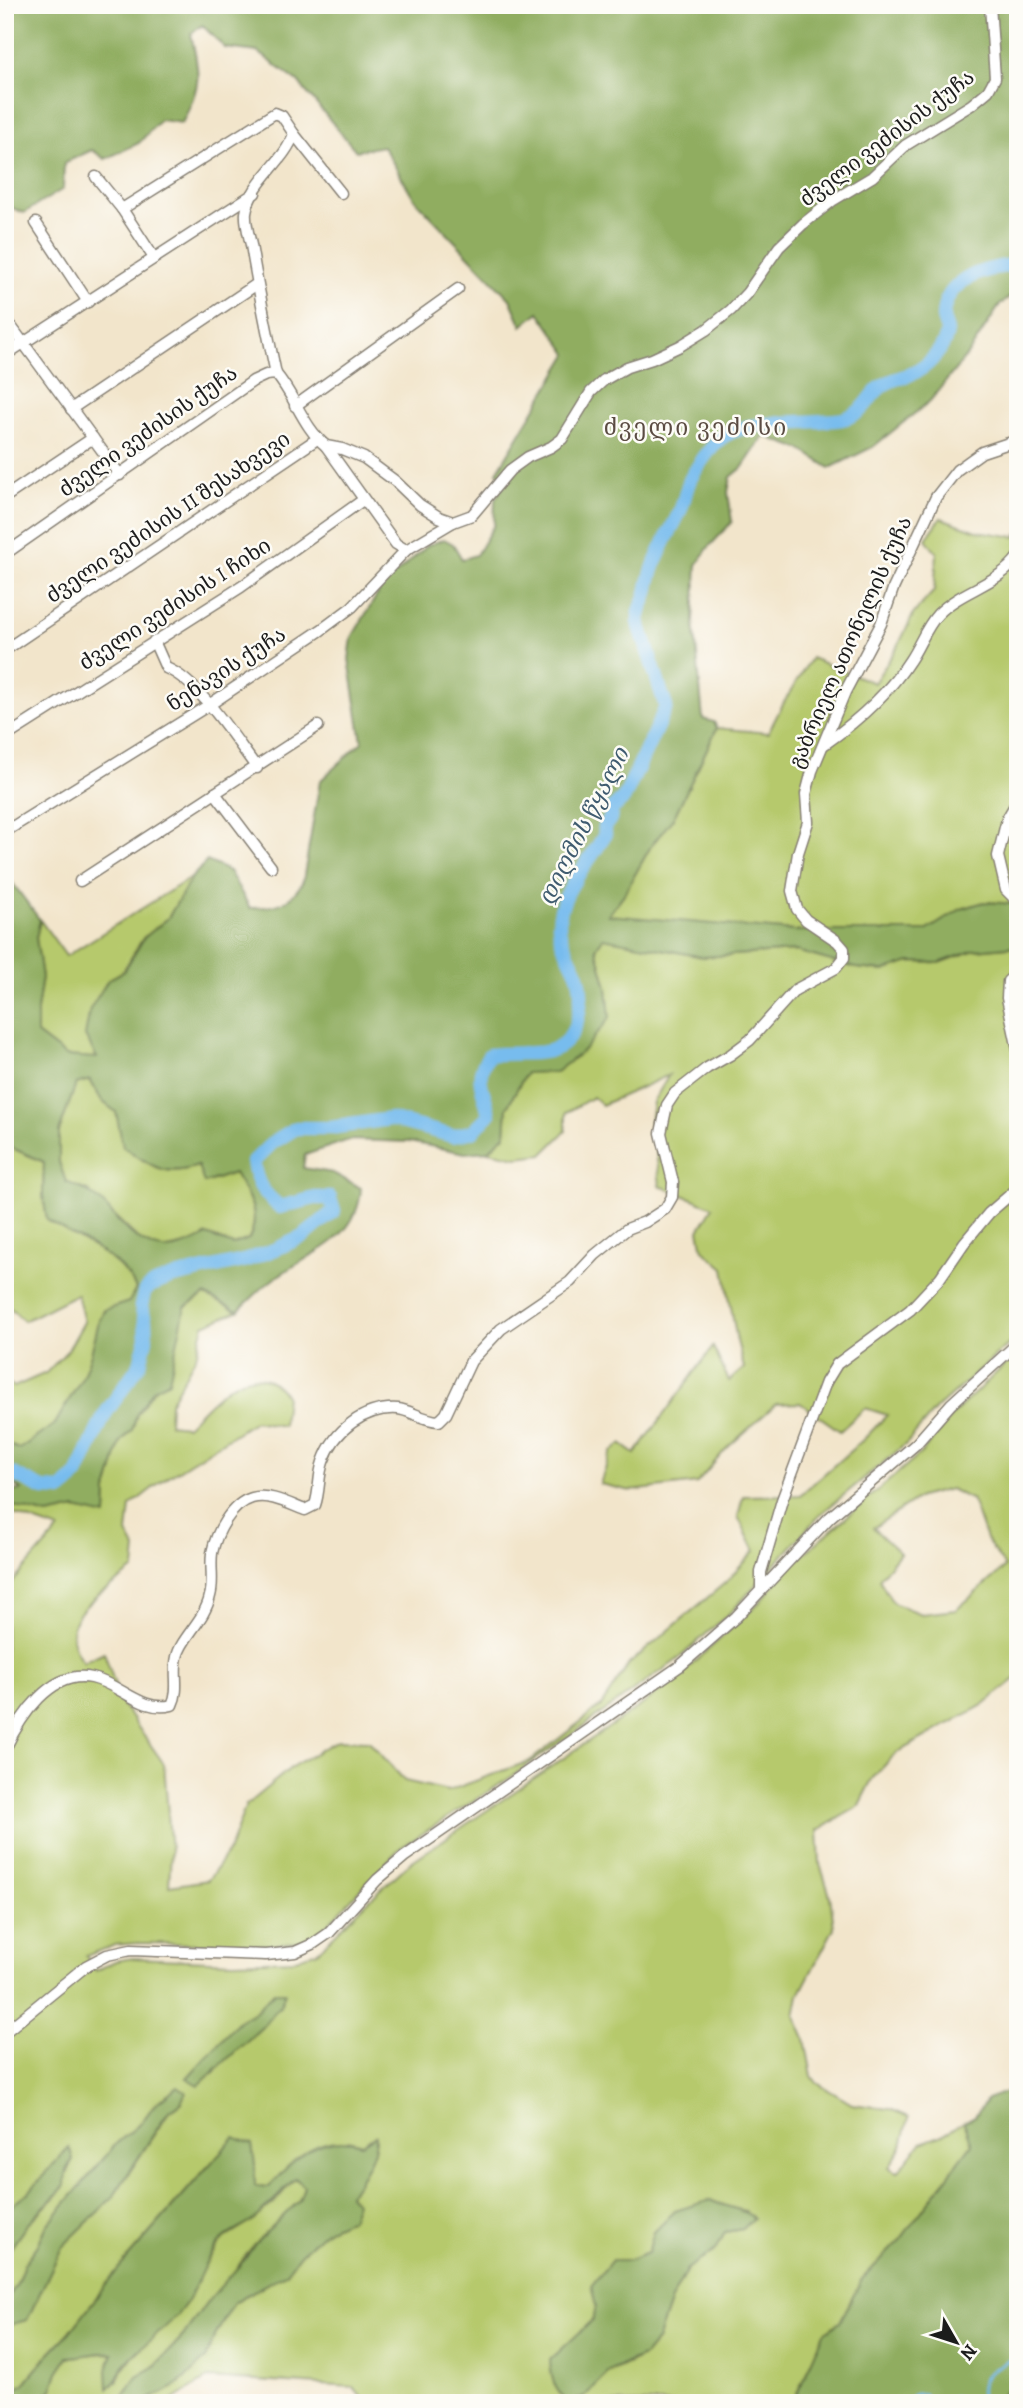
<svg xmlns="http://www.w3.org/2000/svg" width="1023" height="2408" font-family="Alegreya,'Noto Serif Georgian',serif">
  <rect width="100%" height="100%" fill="#fdfcf7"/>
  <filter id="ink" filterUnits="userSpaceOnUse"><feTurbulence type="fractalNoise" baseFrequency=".0143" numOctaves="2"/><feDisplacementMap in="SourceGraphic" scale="14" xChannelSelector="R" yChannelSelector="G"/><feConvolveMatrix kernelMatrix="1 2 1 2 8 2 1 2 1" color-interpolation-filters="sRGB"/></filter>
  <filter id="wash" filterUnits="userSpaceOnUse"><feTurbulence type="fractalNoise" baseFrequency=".00686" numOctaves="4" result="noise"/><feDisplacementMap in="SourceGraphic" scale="28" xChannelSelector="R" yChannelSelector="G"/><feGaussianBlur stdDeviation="1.57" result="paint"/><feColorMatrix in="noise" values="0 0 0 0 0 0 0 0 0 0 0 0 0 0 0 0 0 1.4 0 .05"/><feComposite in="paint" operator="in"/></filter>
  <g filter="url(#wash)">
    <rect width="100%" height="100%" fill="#f2e5cb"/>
    <g fill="#b6c96c" stroke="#697244" stroke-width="2" fill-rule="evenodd">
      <path d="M941,518L977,531L1016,537L1018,533V904L984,902L961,909L926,931H794L608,916L624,894L651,846L674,817L717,728L768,733L783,704L811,658L874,683L898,646L914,613L934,591L937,553L926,539Z"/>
      <path d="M192,877L168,918L143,938L123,971L108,980L98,1059L66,1056L37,1034V1010L42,977L36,938L40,920L66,956Z"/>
      <path d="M603,937L703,957L796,951L856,968L884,971L910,962L940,963L975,950L1018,946V1336L936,1409L907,1443L822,1513L734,1609L677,1660L511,1777L400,1848L324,1928L309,1940L271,1945L139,1943L115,1945L86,1956L96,1971L115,1961L133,1958L234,1962L293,1960L318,1951L366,1903L411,1862L646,1702L685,1671L757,1605L791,1565L923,1451L955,1412L1015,1355L1018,1357V1677L983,1705L896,1753L872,1779L858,1807L818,1830L820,1864L830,1896L834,1928L799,1995L795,2016L805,2039L812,2076L817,2083L852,2104L890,2109L909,2117L902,2146L889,2168L898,2172L921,2143L940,2136L964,2122L972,2144L900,2240L862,2279L840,2322L824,2334L793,2403H366L353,2387L209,2378L168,2403H142L205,2359L214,2338L234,2302L285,2274L300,2254L328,2229L351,2219L348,2195C360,2181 378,2153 375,2135L362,2144L349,2140L284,2170L270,2187L254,2186L255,2165H209L119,2268L69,2333L47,2356L24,2384L6,2395L10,2403H5V2326L27,2320L62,2247L113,2197L169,2112L181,2103L155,2104L141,2123L117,2143L47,2225L38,2245L24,2264L17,2284L5,2303V2256L28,2223L55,2198L73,2159L69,2147L30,2191L5,2211V1591L59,1530L5,1511V1504L48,1515L76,1509L106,1515L107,1491L120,1443L132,1430L137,1414L154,1389L179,1332L185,1307L205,1295L238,1311L204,1325L196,1356L170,1403L169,1424L186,1426C205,1408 238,1366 269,1380C275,1383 281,1390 286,1395L283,1426L255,1421L163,1480L130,1506L127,1533L136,1549L134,1569C105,1594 48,1616 83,1662L104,1652L121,1703L164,1764L171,1851L169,1886L208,1880L229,1850L246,1805L293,1766L338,1740L369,1741L405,1781L448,1791L530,1761L601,1706L629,1664L726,1582L755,1551L738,1517L743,1496L800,1495L864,1439L887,1415L865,1408L840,1431L800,1403L776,1404L726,1449L697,1483L631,1491L600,1484L611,1452L621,1444L635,1454L713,1347L729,1381L744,1368L737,1341L724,1268L703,1250L699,1230L713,1207L660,1186L656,1150L650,1124L653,1102L669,1075L602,1105L593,1097L566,1113V1131L543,1154L517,1157L488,1151L505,1135L507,1107L526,1073L607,987L596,948ZM950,1489L972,1500L986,1539L1005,1567L956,1610L921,1614L893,1603L879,1579L900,1553L873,1528L920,1497ZM274,1992L262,2027L220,2064L213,2074L188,2077L239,2021L255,2012ZM710,2200L726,2207L746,2211L743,2229L725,2232L716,2250L687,2269L671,2300L657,2340L644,2356L608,2373L583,2398L551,2360L593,2320L612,2260H630L648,2253L654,2232Z"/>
      <path d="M90,1080L102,1101L116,1112L124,1147C152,1166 162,1178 198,1166L205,1183L234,1173C247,1195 262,1212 249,1239L233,1245L207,1235L194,1243L163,1250L145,1245L88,1191L66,1183L59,1162V1132L76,1084Z"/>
      <path d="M5,1145L44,1162L43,1195L47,1220C77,1240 122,1256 136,1289L129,1302L104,1310L99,1321L91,1354L82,1378L55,1424L19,1450L5,1443V1380L14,1387L46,1373L68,1350L84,1322L77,1294L24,1321L8,1306L5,1307Z"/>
      <path d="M295,2178L305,2186L299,2201L254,2244L231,2276L206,2303L183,2336L154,2367L137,2377L122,2399L126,2403H30L52,2390L58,2372L68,2357C84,2357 97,2351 114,2354L117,2383L122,2369L145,2344L164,2328L184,2306L200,2272L222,2240L248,2224L274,2203Z"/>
      <path d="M1018,2377V2403H995Z"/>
    </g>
    <g fill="#90ad60" stroke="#56643e" stroke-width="2" fill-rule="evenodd">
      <path d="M5,5H1018V291L1000,305L968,354L930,401L873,447L830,468L800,449L764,436L742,468L731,477L728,492L732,522L708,548L697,565L694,621L703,719L714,722L717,728L674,817L651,846L624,894L608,915L794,931H926L961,909L984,902L1018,904V946L975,950L939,963L910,962L884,971L856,968L796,951L703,957L603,938L596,948L607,987L610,1017L584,1050L556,1072L526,1073L507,1107L505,1135L488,1151L465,1153L409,1142L349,1140L305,1155L303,1168L333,1173L361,1188C358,1241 311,1252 275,1278C262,1287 250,1300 238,1311L205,1295L185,1307L169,1381L154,1389L137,1414L132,1430L120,1443L107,1491L106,1516L76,1509L48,1515L5,1504V1492L21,1490L5,1478V1443L19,1449L55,1424L82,1378L91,1354L99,1321L105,1310L129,1302L136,1289C122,1256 77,1240 47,1220L43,1195L44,1162L5,1145V1086L8,1080L5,1076V873L40,920L36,938L42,977L37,1010V1034L66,1056L97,1058L85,1036L90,1009L108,980L124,971L144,938L168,918L192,877L207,861L229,871L250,908C276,907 290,905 303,881L320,781L362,742L349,659L352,637L383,585L428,545L444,539L453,544L462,559L476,555L494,525L495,499L507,481L497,472L568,354L539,312L522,326L510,299L415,200L383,146L356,151L298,82L258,52L225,48L202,25L191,34C200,76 202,84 182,123L160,120L139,143L105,159L92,150L64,163L63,189L24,213L10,207L5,209ZM90,1080L102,1101L116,1112L123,1147C152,1165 162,1178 198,1166L204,1183L234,1173C248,1196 262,1212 249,1239L233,1245L207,1235C170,1256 151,1254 121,1224C113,1216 108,1207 99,1200C89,1191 78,1187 66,1182L59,1162V1132L76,1084Z"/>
      <path d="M274,1992H285L280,2006L262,2027L199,2085L187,2078L239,2021L255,2012Z"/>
      <path d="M1018,2082V2377L995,2403H793L824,2333L840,2322L862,2279L900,2240L972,2144L964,2122L975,2116L987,2099L1014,2089Z"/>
      <path d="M178,2086L186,2092L181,2103L168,2112L113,2197L62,2247L27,2320L5,2326V2303L17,2284L24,2264L38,2245L47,2225L117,2143L141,2123L155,2104Z"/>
      <path d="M376,2135C377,2154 361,2180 348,2195L357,2202L351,2219L328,2229L300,2254L285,2274L234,2302L214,2338L205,2359L189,2375L173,2388L142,2403H126L122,2400L137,2377L154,2367L183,2336L206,2303L246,2258L254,2244L299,2201L304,2186L295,2178C280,2194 266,2210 249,2223C240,2229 228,2233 221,2241C204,2259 198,2286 184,2306C168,2330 140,2344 123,2367C116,2377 120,2381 108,2388L107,2369L113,2353C97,2351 84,2357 68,2357L58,2372L52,2390L30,2403H10L6,2396L24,2384L47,2356L69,2333L119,2268L234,2137L252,2144L255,2165V2186L269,2187C295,2157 319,2132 362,2144Z"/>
      <path d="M69,2147L73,2159L66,2170L65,2186L28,2223L5,2256V2211L30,2191Z"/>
      <path d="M710,2200C725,2207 742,2208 754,2218L743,2229L725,2232L716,2250L687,2269L671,2300L657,2340L644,2356L626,2363L608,2373L583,2398L569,2403C554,2390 551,2379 550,2360L593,2320L596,2306L591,2286L612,2260H630L648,2253L654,2232L675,2211Z"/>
    </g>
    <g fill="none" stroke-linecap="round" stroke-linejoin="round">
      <g stroke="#77bcee" stroke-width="2.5">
        <path d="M908,2403C911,2395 915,2393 924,2394L926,2403"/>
        <path d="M945,2403L952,2397L978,2402L981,2396C976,2373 1002,2365 1018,2355"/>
      </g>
      <path stroke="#77bcee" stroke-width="14" d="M5,1470L43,1489L62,1490L77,1475L105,1414L140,1364L146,1340L145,1320L141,1306L144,1293L150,1286L170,1278L247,1260L276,1249L304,1236L334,1211L330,1198H315L280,1207C262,1192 257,1185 253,1162L272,1143L296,1128H330L390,1119L453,1136L473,1131L489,1115C485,1090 472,1079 489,1055C526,1049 566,1066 578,1017C581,1002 583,990 578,975C572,959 559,942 559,925C559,890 590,864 605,834L604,827L610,819L612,809L624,798L666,707L639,623C638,607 646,602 648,588C653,560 668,537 680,511C685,500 686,486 692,476C700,463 712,443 726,435C748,421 793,423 820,421C828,420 838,421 846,418C869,409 866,399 881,387C891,378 908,377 919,370C930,364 946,345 947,332C947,327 943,322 943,317C944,278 987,268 1018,264"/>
    </g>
  </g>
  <g filter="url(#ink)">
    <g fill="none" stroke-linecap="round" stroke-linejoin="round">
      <g stroke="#878074" stroke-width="13">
        <g id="minor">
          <path d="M294,134L341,193"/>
          <path d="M96,177L122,209L154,258"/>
          <path d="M122,209L275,113L282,116L294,134C284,163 251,181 246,213C245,222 249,236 251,245C258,288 267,331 276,374"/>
          <path d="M36,223L88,302"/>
          <path d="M5,318L120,475"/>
          <path d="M5,355L255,193"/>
          <path d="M295,406L458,289"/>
          <path d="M71,409L257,284"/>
          <path d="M326,446L342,449L364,458L395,481L420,505L439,517L453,522L472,515L510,470L528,457L551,447L562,439L591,392L604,380L627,367L652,359L680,346L706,330L731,310L747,293L779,247L803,224L832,201L872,177L906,145L971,105L988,91L995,78L990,5"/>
          <path d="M5,497L93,438"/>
          <path d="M5,554L253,381L266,375L276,374C295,396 303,427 326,446L396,544L406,550"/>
          <path d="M154,641L166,668C199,681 235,739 257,768"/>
          <path d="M5,650L317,439"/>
          <path d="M5,737L241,587L363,500"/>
          <path d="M825,744C856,722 889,693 910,660C920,645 926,627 938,614C961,590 999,584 1018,557"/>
          <path d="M215,793L271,867"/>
          <path d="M1018,800L1007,819L998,856L1006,890L1018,902"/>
          <path d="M6,831L209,705L321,630L352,607L406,550L453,522"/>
          <path d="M80,881L318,726"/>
          <path d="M1018,972L1008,981L1007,998L1018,1050"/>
          <path d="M761,1589V1572L782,1500L826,1382L837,1364L910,1310L940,1278L964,1243L989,1213L1018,1188"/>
          <path d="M5,1749C20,1717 51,1669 92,1678C120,1684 142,1713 172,1705C180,1689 173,1674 177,1657C181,1638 205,1620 210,1596C214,1583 210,1567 212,1553C216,1533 231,1504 252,1498C269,1493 289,1504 305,1510L315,1505C320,1491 318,1476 323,1462C334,1430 364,1407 398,1409C410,1410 422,1420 439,1421L446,1414L471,1361L501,1329L570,1282L595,1255L627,1229L645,1222L665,1209L672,1197L673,1182L661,1133L667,1105L675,1093L707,1068L730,1055L750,1040L795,990L836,968L844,958V949L837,941L806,920L797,909L792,891L798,853L808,822L806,794L812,771L845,692L881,624L893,589L936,497L957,470L982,452L1018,440"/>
          <path d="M5,2032L86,1966L107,1955L131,1950L266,1955L295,1952L313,1944L329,1933L377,1880L404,1857L680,1666L736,1617L829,1518L916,1444L951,1404L1018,1343"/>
        </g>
      </g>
      <use href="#minor" stroke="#fff" stroke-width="10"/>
    </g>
  </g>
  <g text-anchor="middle" stroke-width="5" stroke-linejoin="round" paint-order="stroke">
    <g font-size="21" fill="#1c1c1c" stroke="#fdfcf7">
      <text transform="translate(887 138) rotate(-37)" y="7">ძველი ვეძისის ქუჩა</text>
      <text transform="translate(148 431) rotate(-35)" y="7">ძველი ვეძისის ქუჩა</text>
      <text transform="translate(168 517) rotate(-34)" y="7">ძველი ვეძისის II შესახვევი</text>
      <text transform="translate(175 604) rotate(-33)" y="7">ძველი ვეძისის I ჩიხი</text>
      <text transform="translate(850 642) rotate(-66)" y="7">გაბრიელ ათონელის ქუჩა</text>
      <text transform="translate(226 669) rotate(-33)" y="7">ნენავის ქუჩა</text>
    </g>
    <g font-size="23" letter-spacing="2" fill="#5b4c43" stroke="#fdfcf7">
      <text x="696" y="435">ძველი ვეძისი</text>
    </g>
    <g font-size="23" font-style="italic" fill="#405c70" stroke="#fdfcf7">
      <text transform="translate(583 826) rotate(-63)" y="8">დიღმის წყალი</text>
    </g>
  </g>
  <rect width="1023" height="2408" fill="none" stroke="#fdfcf7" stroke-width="28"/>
  <g transform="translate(956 2342) rotate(129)" stroke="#fdfcf7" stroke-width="5" paint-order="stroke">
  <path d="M0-5L12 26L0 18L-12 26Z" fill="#1c1c1c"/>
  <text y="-10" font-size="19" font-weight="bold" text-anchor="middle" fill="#1c1c1c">N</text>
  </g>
</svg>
